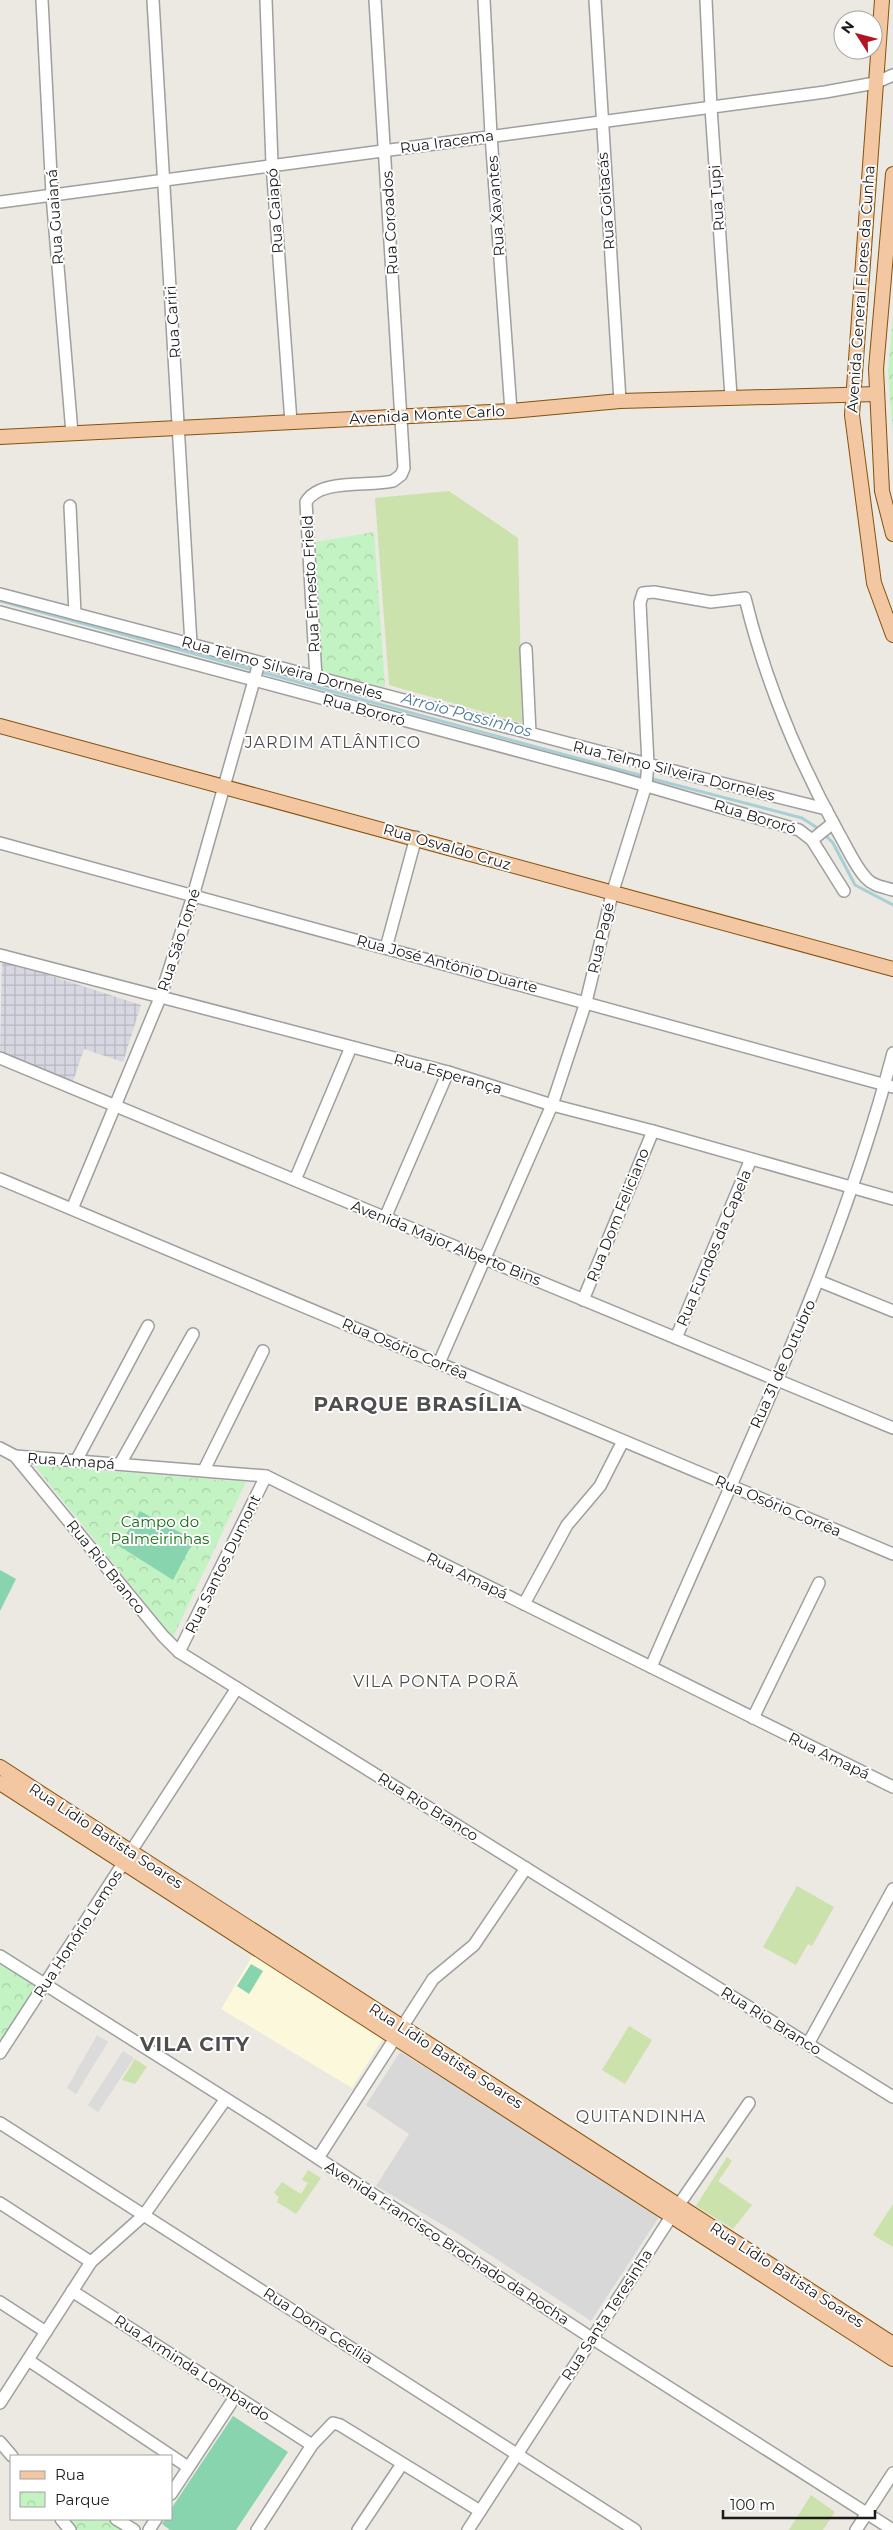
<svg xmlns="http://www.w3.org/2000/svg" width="893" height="2530" font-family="Montserrat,sans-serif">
  <defs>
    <pattern id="park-crowns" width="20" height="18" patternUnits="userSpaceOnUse" patternTransform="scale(1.25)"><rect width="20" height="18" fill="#c3f3c2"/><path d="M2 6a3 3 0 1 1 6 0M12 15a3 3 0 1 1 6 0" fill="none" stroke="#a7d0a6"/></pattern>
    <pattern id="plaza-grid" width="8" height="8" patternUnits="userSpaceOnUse" patternTransform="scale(1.25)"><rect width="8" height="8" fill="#d6d7e1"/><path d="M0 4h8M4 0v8" fill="none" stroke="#b7b8c0"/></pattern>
  </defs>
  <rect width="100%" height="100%" fill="#ece8e2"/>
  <path fill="#d9d8d8" d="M400,2052L661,2214L591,2321L455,2232L376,2186L409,2134L366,2105Z"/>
  <path fill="#fbf8dc" d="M253,1955L384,2037L352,2088L221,2009Z"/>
  <g fill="#cce2ac">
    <path d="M449,491L518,538L522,723L389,685L375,498Z"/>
    <path d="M797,1886L834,1907L812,1946L808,1944L796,1965L763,1947Z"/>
    <path d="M629,2026L652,2040L625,2084L602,2070Z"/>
    <path d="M135,2059L147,2067L135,2084L122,2080Z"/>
    <path d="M727,2157L732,2161L718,2181L752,2205L733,2229L696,2206Z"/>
    <path d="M308,2170L321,2178L296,2214L277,2202L279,2197L274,2193L282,2182L301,2194L308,2183L302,2180Z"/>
    <path d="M893,2204V2247L873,2235Z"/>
    <path d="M811,2495L835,2512L823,2530H789Z"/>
  </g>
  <g fill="url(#park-crowns)">
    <path d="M893,316V435L888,372Z"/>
    <path d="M374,532L385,687L321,674L315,542Z"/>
    <path d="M34,1465L246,1482L173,1637Z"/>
    <path d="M0,1956L45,1984L0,2042Z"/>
    <path d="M64,2519H105L121,2530H72Z"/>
  </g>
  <g fill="#87d4ae">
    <path d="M140,1511L194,1540L173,1580L119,1546Z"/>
    <path d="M0,1570L16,1579L0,1611Z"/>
    <path d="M251,1964L263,1971L249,1994L237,1986Z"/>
    <path d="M233,2416L288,2452L236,2530H170L162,2524L165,2519H171V2509Z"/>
  </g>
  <g fill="#dbdbdb">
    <path d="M97,2035L108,2042L76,2094L67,2088Z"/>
    <path d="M123,2051L134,2058L98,2112L88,2105Z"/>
  </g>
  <path fill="url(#plaza-grid)" d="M2,960L141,1005L123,1062L84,1049L72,1084L0,1054Z"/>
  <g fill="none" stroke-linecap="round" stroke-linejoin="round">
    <g stroke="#a6d0d6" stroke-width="3">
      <path d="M0,601L643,776"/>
      <path d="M649,778L802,818L819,829"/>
      <path d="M824,834L833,843L855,885L893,905"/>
    </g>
    <g stroke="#9f9f9f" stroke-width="14">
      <g id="minor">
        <path d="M42,0L52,195L72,433"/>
        <path d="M153,0L191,644"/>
        <path d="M266,0L272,164L291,422"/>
        <path d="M484,0L491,135L511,411"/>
        <path d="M595,0L620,401"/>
        <path d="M706,0L711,108L731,396"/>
        <path d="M0,202L825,92L875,83L893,75"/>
        <path d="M70,506L75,614"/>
        <path d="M0,594L697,777L826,809"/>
        <path d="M0,612L612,776L799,830L812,840L844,891"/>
        <path d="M526,649L530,733"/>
        <path d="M316,678L306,502C320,478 369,487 393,481L401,475L404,468L375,0"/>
        <path d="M812,840L833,823"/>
        <path d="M0,843L893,1087"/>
        <path d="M386,948L416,837"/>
        <path d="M0,955L448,1072L552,1105L653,1131L893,1199"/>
        <path d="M0,1058L893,1428"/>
        <path d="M0,1179L893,1554"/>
        <path d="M295,1180L351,1047"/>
        <path d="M72,1209L160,998L193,896L259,663"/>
        <path d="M385,1218L448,1072"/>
        <path d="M819,1281L893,1311"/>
        <path d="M583,1300L653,1131"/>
        <path d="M676,1338L751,1159"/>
        <path d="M439,1363L552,1105L586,1002L612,894L646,785L648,764L640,603L643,593L654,592L711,602L745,598C765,680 797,758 838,832C847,847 854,865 866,878C873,886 883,887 893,890"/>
        <path d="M0,1448L15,1456L163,1636L179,1652L893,2097"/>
        <path d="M15,1456L266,1476L893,1787"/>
        <path d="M76,1461L148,1326"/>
        <path d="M120,1464L193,1334"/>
        <path d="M204,1470L263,1351"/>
        <path d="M524,1604L567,1525L600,1486L623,1441"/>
        <path d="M179,1652L266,1476"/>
        <path d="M651,1667C738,1465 837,1266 893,1053"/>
        <path d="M753,1718L819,1583"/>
        <path d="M0,1956L266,2124L593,2339L893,2530"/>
        <path d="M808,2044L893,1889"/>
        <path d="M0,2053L237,1688"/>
        <path d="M0,2123L635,2530"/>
        <path d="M318,2158L433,1979L474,1945L526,1868"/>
        <path d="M0,2203L91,2262"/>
        <path d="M72,2291L312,2445"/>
        <path d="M0,2302L46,2332"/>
        <path d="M28,2360L188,2467"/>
        <path d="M0,2403L91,2262L144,2215L225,2100"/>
        <path d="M0,2442L12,2456"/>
        <path d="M171,2494L235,2397"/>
        <path d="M61,2519L70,2530"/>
        <path d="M116,2519L134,2530"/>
        <path d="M149,2530L156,2519"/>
        <path d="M257,2530L312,2445L333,2423L340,2425L480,2511"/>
        <path d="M358,2530L402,2464"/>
        <path d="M468,2530L678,2206L749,2103"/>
        <path d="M856,2530L893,2473"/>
      </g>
    </g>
    <g stroke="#85520e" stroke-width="16">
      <g id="major">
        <path d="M882,0L852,415L874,583L893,635"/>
        <path d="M893,174L876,369L882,491L893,534"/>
        <path d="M0,437L511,411L620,401L877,394"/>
        <path d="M0,726C298,806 595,889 893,969"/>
        <path d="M0,1767L893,2344"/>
        <path d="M0,1783L893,2359"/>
      </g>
    </g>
    <use href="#minor" stroke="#fff" stroke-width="11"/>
    <use href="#major" stroke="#f2c7a1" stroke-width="14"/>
  </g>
  <g text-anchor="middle" stroke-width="4" stroke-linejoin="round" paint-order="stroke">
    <g font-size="15" fill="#1b1b1b" stroke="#fff">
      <text transform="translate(447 142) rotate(-8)" y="5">Rua Iracema</text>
      <text transform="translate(717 198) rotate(-94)" y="5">Rua Tupi</text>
      <text transform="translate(606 201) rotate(-94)" y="5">Rua Goitacás</text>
      <text transform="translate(496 206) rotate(-94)" y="5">Rua Xavantes</text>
      <text transform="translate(275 211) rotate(-94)" y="5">Rua Caiapó</text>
      <text transform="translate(55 217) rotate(-94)" y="5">Rua Guaianá</text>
      <text transform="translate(390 223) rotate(-93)" y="5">Rua Coroados</text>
      <text transform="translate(861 289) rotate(-86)" y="5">Avenida General Flores da Cunha</text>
      <text transform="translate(173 322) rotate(-94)" y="5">Rua Cariri</text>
      <text transform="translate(427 415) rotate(-3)" y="5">Avenida Monte Carlo</text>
      <text transform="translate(311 584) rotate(-93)" y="5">Rua Ernesto Frield</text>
      <text transform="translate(282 668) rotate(15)" y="5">Rua Telmo Silveira Dorneles</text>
      <text transform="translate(364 710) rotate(15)" y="5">Rua Bororó</text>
      <text transform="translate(674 771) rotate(14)" y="5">Rua Telmo Silveira Dorneles</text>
      <text transform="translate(755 817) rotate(17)" y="5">Rua Bororó</text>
      <text transform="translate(447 847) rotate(16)" y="5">Rua Osvaldo Cruz</text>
      <text transform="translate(601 938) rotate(-77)" y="5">Rua Pagé</text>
      <text transform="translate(179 940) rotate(-72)" y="5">Rua São Tomé</text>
      <text transform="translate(447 964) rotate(15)" y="5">Rua José Antônio Duarte</text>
      <text transform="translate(448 1074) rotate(16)" y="5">Rua Esperança</text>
      <text transform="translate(618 1215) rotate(-68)" y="5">Rua Dom Feliciano</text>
      <text transform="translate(446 1243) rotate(22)" y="5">Avenida Major Alberto Bins</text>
      <text transform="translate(714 1248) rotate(-67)" y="5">Rua Fundos da Capela</text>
      <text transform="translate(405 1349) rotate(23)" y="5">Rua Osório Corrêa</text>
      <text transform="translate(783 1364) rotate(-66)" y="5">Rua 31 de Outubro</text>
      <text transform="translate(71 1461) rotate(4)" y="5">Rua Amapá</text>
      <text transform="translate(778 1506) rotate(23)" y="5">Rua Osório Corrêa</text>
      <text transform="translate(223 1564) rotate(-64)" y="5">Rua Santos Dumont</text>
      <text transform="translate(106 1567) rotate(51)" y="5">Rua Rio Branco</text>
      <text transform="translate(467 1576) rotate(26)" y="5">Rua Amapá</text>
      <text transform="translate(829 1756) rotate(26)" y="5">Rua Amapá</text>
      <text transform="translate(428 1807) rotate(32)" y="5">Rua Rio Branco</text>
      <text transform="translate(106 1836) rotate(33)" y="5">Rua Lídio Batista Soares</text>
      <text transform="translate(78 1934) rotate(-57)" y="5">Rua Honório Lemos</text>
      <text transform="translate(771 2021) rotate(32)" y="5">Rua Rio Branco</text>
      <text transform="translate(446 2056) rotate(33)" y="5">Rua Lídio Batista Soares</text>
      <text transform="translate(447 2243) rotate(33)" y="5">Avenida Francisco Brochado da Rocha</text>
      <text transform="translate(787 2275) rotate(33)" y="5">Rua Lídio Batista Soares</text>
      <text transform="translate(607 2315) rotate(-57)" y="5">Rua Santa Teresinha</text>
      <text transform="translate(318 2326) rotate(33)" y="5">Rua Dona Cecília</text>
      <text transform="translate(192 2368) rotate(33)" y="5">Rua Arminda Lombardo</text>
    </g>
    <g font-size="15" fill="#176d15" stroke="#fff">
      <text x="160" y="1527">Campo do<tspan x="160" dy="17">Palmeirinhas</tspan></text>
    </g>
    <g font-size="16" font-style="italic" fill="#4f7b9a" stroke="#fff">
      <text transform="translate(467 714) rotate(15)" y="6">Arroio Passinhos</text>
    </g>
    <g font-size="16" letter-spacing="1" fill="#4e4e4e" stroke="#fff">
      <text x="333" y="748">JARDIM ATLÂNTICO</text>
      <text x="436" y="1687">VILA PONTA PORÃ</text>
      <text x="641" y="2122">QUITANDINHA</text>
    </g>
    <g font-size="20" font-weight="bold" letter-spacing="1" fill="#4e4e4e" stroke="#fff">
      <text x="418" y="1411">PARQUE BRASÍLIA</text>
      <text x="195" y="2051">VILA CITY</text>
    </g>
  </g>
  <rect x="10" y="2455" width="162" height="65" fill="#ffffff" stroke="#a4a4a4"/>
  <rect x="20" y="2471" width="25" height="8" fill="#f2c7a1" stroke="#a4a4a4"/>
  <text x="55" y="2480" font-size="15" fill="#1b1b1b">Rua</text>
  <rect x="20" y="2492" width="25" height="15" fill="url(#park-crowns)" stroke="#a4a4a4"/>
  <text x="55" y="2505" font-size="15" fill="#1b1b1b">Parque</text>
  <g transform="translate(858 35) rotate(306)"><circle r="24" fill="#ffffff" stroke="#a4a4a4"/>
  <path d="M0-4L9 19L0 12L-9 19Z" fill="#b41323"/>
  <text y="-8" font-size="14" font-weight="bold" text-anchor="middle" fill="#1b1b1b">N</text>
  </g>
  <path d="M723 2510v8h152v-8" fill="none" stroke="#1b1b1b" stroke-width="2.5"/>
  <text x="730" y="2510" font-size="15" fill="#1b1b1b" stroke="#ffffff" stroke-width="4" paint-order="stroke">100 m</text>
</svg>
